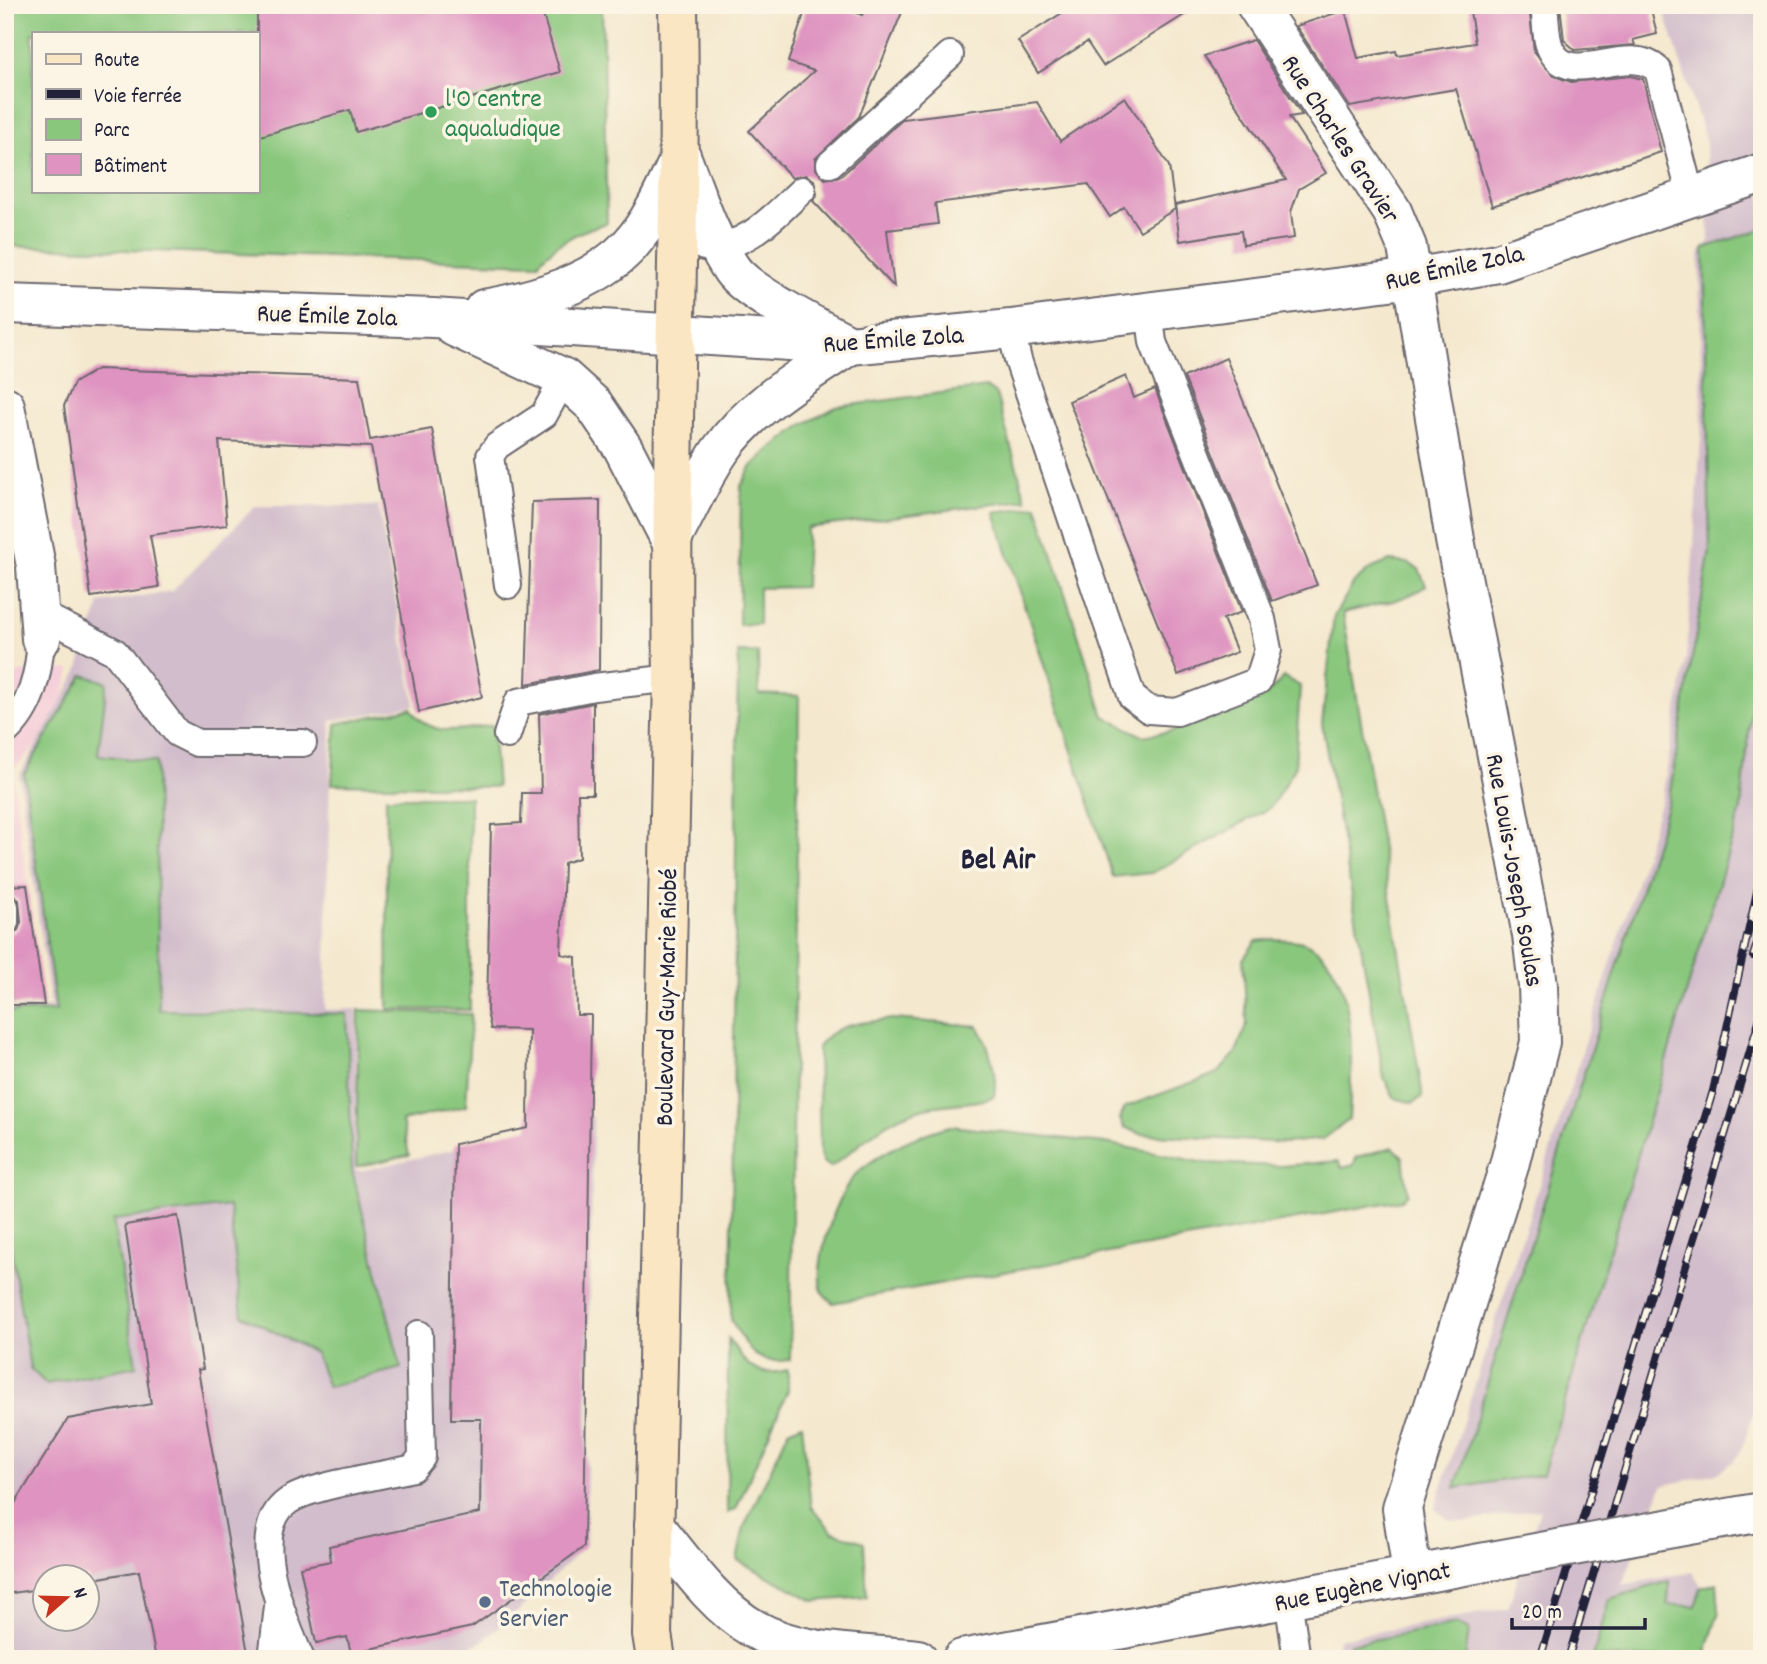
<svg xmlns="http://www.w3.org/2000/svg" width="1767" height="1664" font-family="Dekko,sans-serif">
  <rect width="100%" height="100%" fill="#fcf5e5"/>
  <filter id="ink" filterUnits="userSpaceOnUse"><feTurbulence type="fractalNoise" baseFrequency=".0143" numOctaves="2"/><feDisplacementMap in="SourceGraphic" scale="14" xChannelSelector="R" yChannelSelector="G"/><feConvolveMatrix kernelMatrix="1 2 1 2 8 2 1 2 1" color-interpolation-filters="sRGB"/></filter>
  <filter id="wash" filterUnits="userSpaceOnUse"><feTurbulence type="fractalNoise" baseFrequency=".00686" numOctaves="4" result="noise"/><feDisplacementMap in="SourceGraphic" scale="28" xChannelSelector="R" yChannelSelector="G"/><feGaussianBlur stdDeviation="1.57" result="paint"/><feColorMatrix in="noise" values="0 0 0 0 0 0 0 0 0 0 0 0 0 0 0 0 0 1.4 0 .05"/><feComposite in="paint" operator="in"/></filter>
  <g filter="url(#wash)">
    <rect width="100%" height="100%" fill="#f4e8ce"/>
    <path fill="#f5cfd9" d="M71,669L59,710L46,734L12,771L44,1005H5V673Z"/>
    <g fill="#d1bdcb" fill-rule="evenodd">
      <path d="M1662,5H1762V1386L1742,1449L1733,1462L1717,1473L1662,1486L1622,1585L1692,1572L1711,1600L1692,1659H1336L1338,1639L1508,1608L1540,1509L1465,1522L1450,1520L1435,1509L1640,872L1662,797L1686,660L1702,423L1699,254L1709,241L1706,142Z"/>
      <path d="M255,506H378L415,705L331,721L325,1010L357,1009L355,1169L360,1171L593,1117L586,1545L509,1620L478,1644L428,1659H5V1009L51,1007L19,776L78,671L100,603L172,591ZM46,1576H88V1618H46Z"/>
    </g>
    <g fill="#89c77d" stroke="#56745c" stroke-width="2" fill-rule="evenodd">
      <path d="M5,5H602L607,223C581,230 555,243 537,264L5,246ZM33,33H257V191H33Z"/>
      <path d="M1762,229V604L1741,809L1543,1474L1455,1488L1668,803L1710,550L1704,248Z"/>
      <path d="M986,387L996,394L1026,500L807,528L805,587L759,588V624L739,625L741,486L752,466L769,450L802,425L836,407Z"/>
      <path d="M1037,506L1104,716L1142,736L1173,731L1231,711L1268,693L1284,677L1300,686L1295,768L1271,807L1152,873L1113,877L994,512Z"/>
      <path d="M1390,561L1408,563L1419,569L1426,586C1402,603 1370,605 1343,613L1422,1091V1097L1413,1103L1394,1098L1384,1078L1322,724L1334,616L1354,583L1370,569Z"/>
      <path d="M738,652L758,653L759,694L799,696L790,1360C753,1366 749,1348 731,1320Z"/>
      <path d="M83,675L107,682L98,755L156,762L159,1010L347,1014L352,1170L401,1368L328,1387L315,1353L242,1315L229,1206L113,1220L136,1366L46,1384L30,1368L5,1210V1012L56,1011L24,774Z"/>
      <path d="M411,708C429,739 462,730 492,725L497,787L332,784L336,724Z"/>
      <path d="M386,797H470V1010L388,1009Z"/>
      <path d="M1273,939C1283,940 1296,939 1305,943C1362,967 1351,1070 1349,1120L1323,1139L1286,1143L1141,1134L1124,1127L1120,1119L1125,1107L1218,1073L1235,1054L1247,1024L1243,959L1256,941Z"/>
      <path d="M359,1010L471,1014L466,1106L402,1121L409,1155L356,1167Z"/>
      <path d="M893,1019L978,1026C989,1044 998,1075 994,1096C972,1106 943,1102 918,1110C881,1121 860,1146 831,1167L823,1162L820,1154L818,1047C835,1021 865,1023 893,1019Z"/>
      <path d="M950,1126L1105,1143L1205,1163L1281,1166L1338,1161L1342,1168L1354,1165L1356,1157L1393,1147L1403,1157L1408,1194L1402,1200L833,1303C829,1299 823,1295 822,1291C812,1265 838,1189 859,1171C886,1149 916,1135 950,1126Z"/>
      <path d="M728,1338C746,1364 754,1379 788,1370V1390L736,1509L727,1513Z"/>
      <path d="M802,1424L811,1507L833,1532L864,1542L867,1597L814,1601L737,1560L744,1527L789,1430Z"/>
      <path d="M1669,1581L1668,1605L1696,1606L1700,1588L1717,1583L1719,1611L1704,1659L1593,1657L1609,1599Z"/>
      <path d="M1457,1624L1469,1630L1465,1659H1353L1350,1644Z"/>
    </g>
    <g id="blocks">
      <g fill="#de93c0">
        <path d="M257,5H540L560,72L356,132L350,110L257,137Z"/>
        <path d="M807,5H836L862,15L867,5H905L859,117L815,159V168L825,179L841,176L903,119L1037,102L1060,141L1125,97L1169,166L1175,209L1140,231L1124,207L1110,217L1088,184L935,203L938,224L887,230L894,287L813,201L817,194L814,180L806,175L792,178L749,131L814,71L788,62Z"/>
        <path d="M1061,5H1200L1103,66L1087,42L1038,73L1018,41L1065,11Z"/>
        <path d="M1469,5H1529L1534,51L1554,76L1571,82L1630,76L1643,79L1661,152L1492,206L1456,89L1350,107L1296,26L1345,10L1358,58L1396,51L1397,55L1475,43Z"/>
        <path d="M1560,5H1650L1657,34L1633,40L1635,45L1575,50L1564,40Z"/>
        <path d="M1253,40L1302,115L1289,117L1326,173L1299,189L1291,212L1294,238L1243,245L1241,231L1180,241L1175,205L1286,180L1204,56Z"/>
        <path d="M1226,358L1317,585L1272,601L1184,377Z"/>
        <path d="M98,369L359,378L370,440L432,429L482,697L419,712L371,447L219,441L227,525L150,535L159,587L91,597L64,406L74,383Z"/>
        <path d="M1126,376L1134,398L1155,389L1242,612L1223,619L1237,652L1178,675L1069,401Z"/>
        <path d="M600,500L599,670L526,684L532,502Z"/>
        <path d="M593,703V794H578L579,858L564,863L561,954L576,957L577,1015H591L584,1547L472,1627L351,1653L347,1637L316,1643L300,1567L331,1561L329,1546L480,1513L481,1419H451L455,1144L528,1128L529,1030L491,1029L487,1012L491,825L521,823L522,793H541L539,714Z"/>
        <path d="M27,885L44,1005H5V938L18,930L21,922L19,900L5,891V886Z"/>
        <path d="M178,1216L203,1369L198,1370L249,1659H156L139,1571L88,1580V1577H46V1588L5,1594V1519L68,1419L151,1404L125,1225Z"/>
      </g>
    </g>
  </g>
  <g filter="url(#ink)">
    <use href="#blocks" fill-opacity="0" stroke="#6c676e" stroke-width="2"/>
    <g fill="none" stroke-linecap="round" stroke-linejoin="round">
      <g stroke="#6c676e" stroke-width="30">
        <g id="service">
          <path d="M1544,5C1546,18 1545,38 1551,50C1571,90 1627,41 1658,70L1691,197"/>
          <path d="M830,164L950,55"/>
          <path d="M704,247C747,249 774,216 802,190"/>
          <path d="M1011,329L1018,360L1132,697L1149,710L1177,712L1258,681L1268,650L1262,619L1153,342L1149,310"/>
          <path d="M508,585L490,456L497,446L544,415L564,378"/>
          <path d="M41,614L115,652L177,733L197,743H303"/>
          <path d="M5,732C32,708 39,673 41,639"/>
          <path d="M507,735L518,702L594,687L673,678"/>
          <path d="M5,907V922"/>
          <path d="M1288,1599L1297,1659"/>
          <path d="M272,1659L278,1606"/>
          <path d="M301,1659C285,1622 245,1533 287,1502C310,1485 382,1476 413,1468L422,1457L419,1334"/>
        </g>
      </g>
      <g stroke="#6c676e" stroke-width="42">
        <g id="minor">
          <path d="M1256,5L1392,211L1407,247L1455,540L1532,935L1538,986L1540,1042L1509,1166L1402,1508L1412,1574"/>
          <path d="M5,406L36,566L41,639"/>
        </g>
      </g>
      <g stroke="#6c676e" stroke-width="42">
        <g id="tertiary">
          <path d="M5,304L433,318L850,345L1011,329L1413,278L1498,263L1762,173"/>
          <path d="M484,309C534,300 594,284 630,245C653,219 666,187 681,156"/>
          <path d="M454,327L564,378L594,405L623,448L671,541"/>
          <path d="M671,541C687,512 701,479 720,451C751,406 805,375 850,345C822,330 749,294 732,270C709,236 696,194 681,156"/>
          <path d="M1711,1521L1762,1512"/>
          <path d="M654,1525C683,1560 714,1606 754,1629C801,1656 866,1653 918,1659"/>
          <path d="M962,1659L1442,1570"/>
        </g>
      </g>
      <g stroke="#6c676e" stroke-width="42">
        <path id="secondary" d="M656,1659L652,1634L673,678C669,454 682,230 678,5"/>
      </g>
      <use href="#service" stroke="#fff" stroke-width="26"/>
      <use href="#minor" stroke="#fff" stroke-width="38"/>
      <use href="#tertiary" stroke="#fff" stroke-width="38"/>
      <use href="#secondary" stroke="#fbe6c3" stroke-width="38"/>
      <g stroke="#22223b" stroke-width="8">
        <g id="rail">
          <path d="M1753,956L1762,929"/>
          <path d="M1540,1659L1713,1091L1762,869"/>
          <path d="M1568,1659L1762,1011"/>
        </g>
      </g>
      <use href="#rail" stroke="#fcf5e5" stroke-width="5" stroke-dasharray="16" stroke-linecap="butt"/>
      <g stroke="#6c676e" stroke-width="42" stroke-linecap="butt">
        <path id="tertiary-bridge" d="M1442,1570L1711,1521"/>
      </g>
      <use href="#tertiary-bridge" stroke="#fff" stroke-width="38"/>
    </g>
  </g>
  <circle fill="#2e9e5b" stroke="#fcf5e5" stroke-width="2.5" cx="431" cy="112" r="7"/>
  <circle fill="#5c6f8a" stroke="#fcf5e5" stroke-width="2.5" cx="485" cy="1602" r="7"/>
  <g text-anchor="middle" stroke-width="7" stroke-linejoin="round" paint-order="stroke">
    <g font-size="26" fill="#27864d" stroke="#fcf5e5" text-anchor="start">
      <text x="445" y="106">l'O centre<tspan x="445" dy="30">aqualudique</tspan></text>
    </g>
    <g font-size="26" fill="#22223b" stroke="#fcf5e5">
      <text transform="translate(1342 138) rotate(57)" y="9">Rue Charles Gravier</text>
      <text transform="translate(1454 266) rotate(-12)" y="9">Rue Émile Zola</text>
      <text transform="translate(327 314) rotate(2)" y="9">Rue Émile Zola</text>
      <text transform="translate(893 338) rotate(-4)" y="9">Rue Émile Zola</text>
      <text transform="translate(1516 870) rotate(80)" y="9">Rue Louis-Joseph Soulas</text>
      <text transform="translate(665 997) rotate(-89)" y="9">Boulevard Guy-Marie Riobé</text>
      <text transform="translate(1362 1585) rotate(-11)" y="9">Rue Eugène Vignat</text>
    </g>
    <g font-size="26" fill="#4e5e75" stroke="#fcf5e5" text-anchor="start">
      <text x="499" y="1596">Technologie<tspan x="499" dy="30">Servier</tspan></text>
    </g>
    <g font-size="30" font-weight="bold" fill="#22223b" stroke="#fcf5e5">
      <text x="998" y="868">Bel Air</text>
    </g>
  </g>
  <rect width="1767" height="1664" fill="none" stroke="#fcf5e5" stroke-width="28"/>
  <rect x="32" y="32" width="228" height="161" fill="#fcf5e5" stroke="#a5a1a1" stroke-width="2"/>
  <rect x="46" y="54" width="35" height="10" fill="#fbe6c3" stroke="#a5a1a1" stroke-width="2"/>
  <text x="94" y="66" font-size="21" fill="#22223b">Route</text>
  <rect x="46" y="89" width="35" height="10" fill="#22223b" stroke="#a5a1a1" stroke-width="2"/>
  <text x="94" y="102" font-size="21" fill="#22223b">Voie ferrée</text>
  <rect x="46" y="119" width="35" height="21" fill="#89c77d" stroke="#a5a1a1" stroke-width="2"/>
  <text x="94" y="136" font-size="21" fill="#22223b">Parc</text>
  <rect x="46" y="154" width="35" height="21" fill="#de93c0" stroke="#a5a1a1" stroke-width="2"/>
  <text x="94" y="172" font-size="21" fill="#22223b">Bâtiment</text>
  <g transform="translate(66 1598) rotate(70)"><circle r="33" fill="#fcf5e5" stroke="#a5a1a1" stroke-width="2"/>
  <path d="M0-5L12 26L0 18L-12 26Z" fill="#c8321e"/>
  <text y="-10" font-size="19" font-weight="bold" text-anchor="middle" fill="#22223b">N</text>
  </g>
  <path d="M1512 1618v10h133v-10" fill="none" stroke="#22223b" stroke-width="3.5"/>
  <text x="1522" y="1618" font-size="21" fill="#22223b" stroke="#fcf5e5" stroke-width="5" paint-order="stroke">20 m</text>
</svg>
